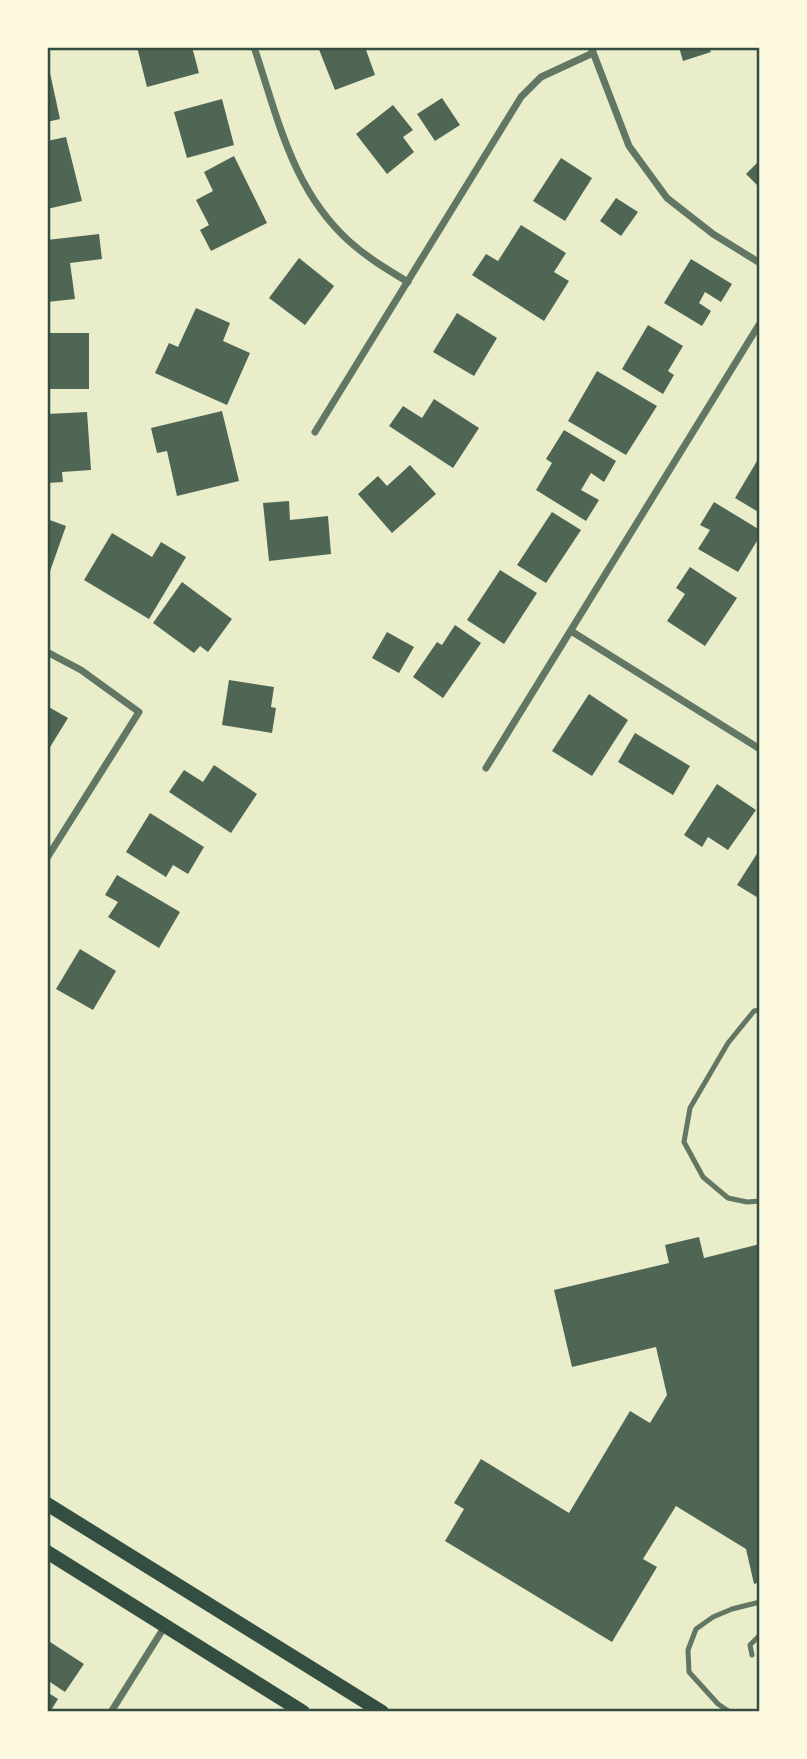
<svg xmlns="http://www.w3.org/2000/svg" width="807" height="1759" font-family="'IBM Plex Sans',sans-serif">
  <rect width="100%" height="100%" fill="#e9edc9"/>
  <g fill="#4f6655">
    <path d="M137,47H192L199,73L147,87Z"/>
    <path d="M318,47H365L375,75L335,90Z"/>
    <path d="M679,47H709L711,52L683,61Z"/>
    <path d="M47,59L60,119L47,122Z"/>
    <path d="M442,98L460,125L435,141L417,114Z"/>
    <path d="M222,99L234,145L187,158L174,112Z"/>
    <path d="M393,105L413,130L403,137L414,152L387,174L356,134Z"/>
    <path d="M66,137L82,201L47,209V141Z"/>
    <path d="M234,156L267,223L211,251L200,230L209,225L196,200L213,191L204,172Z"/>
    <path d="M561,158L592,178L565,221L533,201Z"/>
    <path d="M760,160V188L746,174Z"/>
    <path d="M616,198L638,212L621,236L600,221Z"/>
    <path d="M521,225L566,253L554,272L569,281L544,321L472,275L486,254L498,261Z"/>
    <path d="M99,234L102,259L70,263L75,299L47,302V240Z"/>
    <path d="M299,258L334,286L305,325L269,298Z"/>
    <path d="M691,259L732,284L721,302L705,292L699,303L711,311L702,326L664,303Z"/>
    <path d="M196,308L230,323L223,341L250,353L227,405L155,373L169,343L178,347Z"/>
    <path d="M457,313L497,338L474,376L433,352Z"/>
    <path d="M648,325L683,346L668,371L674,375L663,394L622,369Z"/>
    <path d="M47,333H89V389H50Z"/>
    <path d="M597,371L657,406L626,455L568,421Z"/>
    <path d="M434,399L479,428L453,468L389,426L403,406L422,418Z"/>
    <path d="M222,411L239,481L177,496L167,451L157,453L151,428Z"/>
    <path d="M87,412L91,470L62,472L63,482L47,483V414Z"/>
    <path d="M564,430L616,461L604,482L591,473L581,490L599,500L586,521L536,490L552,463L546,459Z"/>
    <path d="M760,456V513L735,498Z"/>
    <path d="M410,465L436,494L392,533L358,494L378,476L387,486Z"/>
    <path d="M289,501L290,520L328,516L331,554L269,561L263,503Z"/>
    <path d="M714,502L760,530V536L738,572L698,549L710,530L700,525Z"/>
    <path d="M552,512L581,530L546,583L517,565Z"/>
    <path d="M47,519L66,526L48,577H47Z"/>
    <path d="M112,533L152,557L161,542L186,557L149,619L84,580Z"/>
    <path d="M690,567L737,598L705,646L667,621L685,594L676,588Z"/>
    <path d="M500,570L537,593L504,644L467,620Z"/>
    <path d="M182,582L232,619L208,652L200,646L194,653L153,623Z"/>
    <path d="M455,625L481,643L443,698L413,677L437,642L442,645Z"/>
    <path d="M387,632L414,647L399,673L372,658Z"/>
    <path d="M229,680L274,687L271,707L276,708L272,733L222,725Z"/>
    <path d="M589,694L628,720L592,776L552,751Z"/>
    <path d="M47,706L68,718L47,752Z"/>
    <path d="M635,733L690,766L673,795L618,762Z"/>
    <path d="M214,765L257,794L231,833L169,792L184,770L203,782Z"/>
    <path d="M717,784L756,810L728,850L708,837L702,847L684,835Z"/>
    <path d="M150,813L204,847L188,874L173,865L166,877L126,852Z"/>
    <path d="M760,849V899L737,885Z"/>
    <path d="M117,875L180,912L159,948L108,917L118,902L105,895Z"/>
    <path d="M80,949L116,971L93,1010L56,989Z"/>
    <path d="M699,1237L704,1258L760,1244V1582L754,1584L746,1549L676,1506L643,1559L657,1567L612,1642L445,1541L464,1509L454,1503L481,1459L569,1513L630,1411L650,1423L667,1395L656,1347L572,1367L554,1290L669,1263L665,1245Z"/>
    <path d="M47,1640L84,1664L65,1692L47,1680Z"/>
    <path d="M47,1692L58,1699L50,1712H47Z"/>
  </g>
  <g fill="none" stroke-linecap="round" stroke-linejoin="round">
    <g stroke="#617663" stroke-width="5">
      <path d="M760,1010L754,1011L728,1043L690,1108L684,1142L703,1177L728,1198L747,1202L760,1201"/>
      <path d="M752,1655L750,1645L760,1635"/>
      <path d="M730,1712L718,1704L689,1672L688,1650L696,1629L713,1617L732,1609L760,1602"/>
    </g>
    <g stroke="#617663" stroke-width="7">
      <path d="M254,47C278,118 292,190 350,242C368,258 388,270 408,282"/>
      <path d="M591,47L629,146L667,198L713,234L760,263"/>
      <path d="M315,432L521,97L541,77L593,53"/>
      <path d="M571,631L760,749"/>
      <path d="M47,652L81,670L139,712L47,858"/>
      <path d="M486,768L760,323"/>
      <path d="M111,1712L165,1626"/>
    </g>
    <g stroke="#344e41" stroke-width="14">
      <path d="M47,1504L382,1712"/>
      <path d="M47,1552L303,1712"/>
    </g>
  </g>
  <rect width="807" height="1759" fill="none" stroke="#fefae0" stroke-width="98"/>
  <rect x="49" y="49" width="709" height="1661" fill="none" stroke="#344e41" stroke-width="2.5"/>
</svg>
